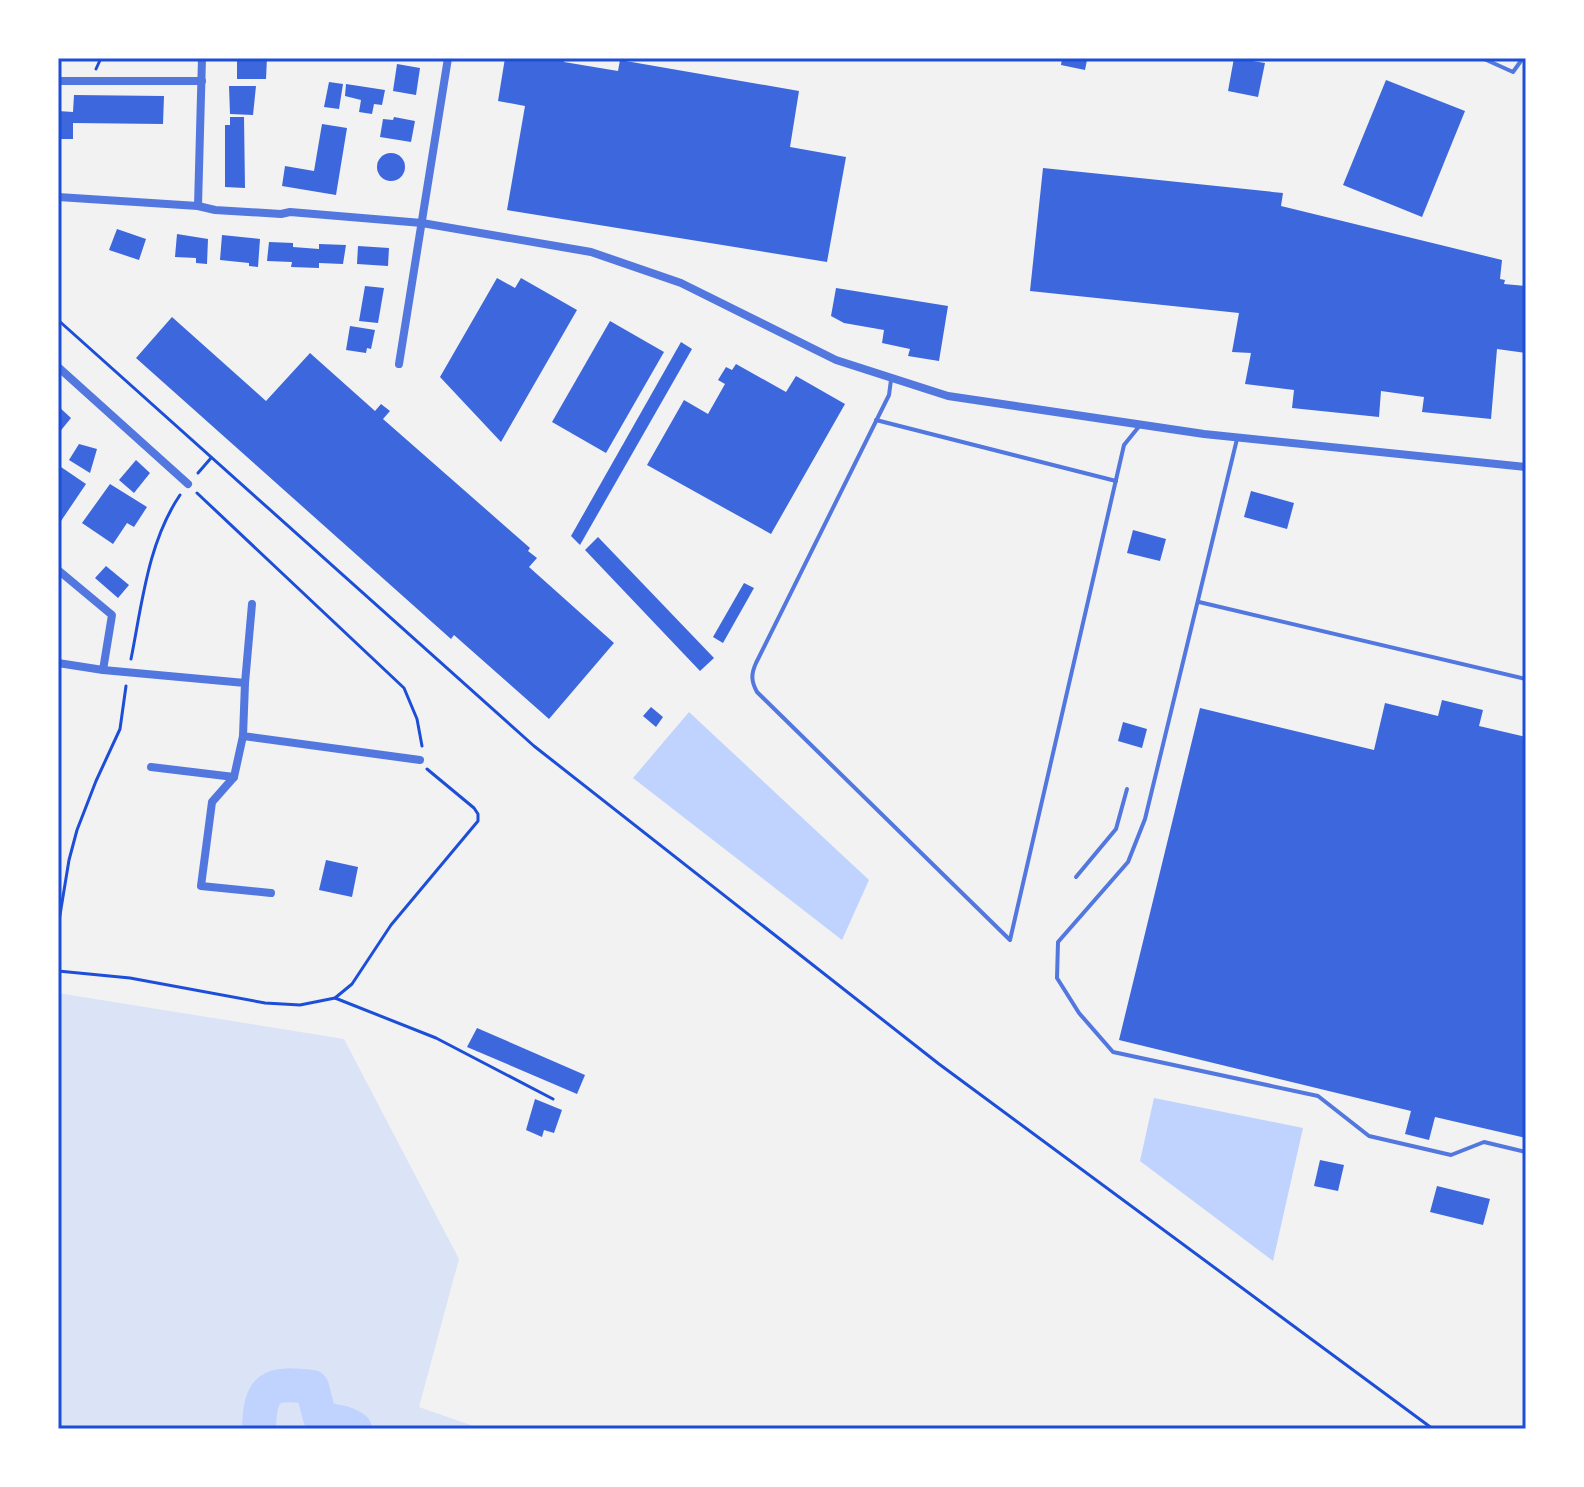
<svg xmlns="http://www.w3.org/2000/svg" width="1584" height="1487" font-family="Cabin,sans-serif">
  <rect width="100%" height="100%" fill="#f2f2f2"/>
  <path fill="#dbe4f7" d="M58,993L344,1039L459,1259L419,1407L482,1429H58Z"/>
  <g fill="#bfd3fe">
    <path d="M689,712L869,880L842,940L633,778Z"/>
    <path d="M1154,1098L1303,1128L1273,1261L1140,1161Z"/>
  </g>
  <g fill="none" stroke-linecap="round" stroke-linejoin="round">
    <path stroke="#bfd3fe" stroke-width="34" d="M259,1429C260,1386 270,1382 312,1387L320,1418C333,1422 344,1420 355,1429"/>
  </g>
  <g fill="#3d67dc">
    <path d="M237,58H267L266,79H237Z"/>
    <path d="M505,58L559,61V58H565L564,62L618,71L620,60L799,91L790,147L846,157L827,262L507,210L525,106L498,101Z"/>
    <path d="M1062,58L1087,60L1085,70L1061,65Z"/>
    <path d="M1234,58L1265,63L1258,97L1228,91Z"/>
    <path d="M397,64L420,68L416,95L393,91Z"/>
    <path d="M1386,80L1465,111L1422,217L1343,185Z"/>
    <path d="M329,82L343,84L339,109L324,107Z"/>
    <path d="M346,84L385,90L382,105L374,104L372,114L359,112L361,100L345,96Z"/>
    <path d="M229,86H256L253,115L230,114Z"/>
    <path d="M74,95L164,96L163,124L73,123V139H58V111L73,112Z"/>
    <path d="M230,117H244L245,188L225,187V125H230Z"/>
    <path d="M394,117L415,121L411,142L380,137L383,119L393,120Z"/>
    <path d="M322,124L347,128L336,195L282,186L285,166L314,171Z"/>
    <circle cx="391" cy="167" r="14"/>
    <path d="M1043,168L1283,193L1281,206L1502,260L1500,279L1505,280L1504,284L1526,286V353L1497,349L1491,419L1422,412L1424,397L1381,391L1379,417L1292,408L1294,390L1245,384L1251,353L1232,352L1239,313L1030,291Z"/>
    <path d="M117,229L146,239L139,260L109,250Z"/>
    <path d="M177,234L208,239L207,264L196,263V258L175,257Z"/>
    <path d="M222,235L260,239L258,267L249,266V263L220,260Z"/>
    <path d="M269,242L293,243V247L319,249V244L346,245L343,264L319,263V268L291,267L292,262L267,261Z"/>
    <path d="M358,246L389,248L388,266L357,264Z"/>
    <path d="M497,278L515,288L521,278L577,310L501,442L440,377Z"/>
    <path d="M365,286L384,288L378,323L359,321Z"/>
    <path d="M836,288L948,306L939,361L908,356L910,349L882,343L884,330L844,323L831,316Z"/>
    <path d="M172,317L266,401L310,353L375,411L381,404L390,411L383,419L530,548L528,551L537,558L529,567L614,643L549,719L454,635L451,639L136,358Z"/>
    <path d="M610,321L664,352L606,453L552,422Z"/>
    <path d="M350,326L375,330L371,349L367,348L366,353L346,350Z"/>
    <path d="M681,342L692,349L580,545L571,536Z"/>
    <path d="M736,364L786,392L796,376L845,404L771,534L647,465L684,400L708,414L725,384L718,380L726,367L732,370Z"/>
    <path d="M58,406L71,418L58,434Z"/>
    <path d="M79,444L97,449L90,473L69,460Z"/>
    <path d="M136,460L150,473L134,493L119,480Z"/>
    <path d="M61,467L86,484L61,521L58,520V471Z"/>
    <path d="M110,484L147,507L134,527L127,523L113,544L82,523Z"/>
    <path d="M1251,491L1294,503L1287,529L1244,517Z"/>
    <path d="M1133,530L1166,539L1160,561L1127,553Z"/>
    <path d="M598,537L714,658L700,671L585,550Z"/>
    <path d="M106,566L129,585L118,598L95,578Z"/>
    <path d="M744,583L754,588L723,643L713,637Z"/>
    <path d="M1442,700L1483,710L1479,726L1526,737V1138L1435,1117L1429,1140L1405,1134L1411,1111L1119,1040L1200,708L1374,750L1385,703L1438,716Z"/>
    <path d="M651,707L663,717L656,727L643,716Z"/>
    <path d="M1123,722L1147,729L1142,748L1118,741Z"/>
    <path d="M326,860L358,867L352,897L319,890Z"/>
    <path d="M477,1028L585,1075L577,1094L467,1047Z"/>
    <path d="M535,1099L562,1110L554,1133L544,1130L542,1137L526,1130Z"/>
    <path d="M1320,1160L1344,1165L1338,1191L1314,1186Z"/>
    <path d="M1437,1186L1490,1199L1483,1225L1430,1212Z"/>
  </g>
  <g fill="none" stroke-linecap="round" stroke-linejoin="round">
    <g stroke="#1d4ed8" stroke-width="3">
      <path d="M96,69L101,58"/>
      <path d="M58,320L534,746L939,1064L1433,1429"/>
      <path d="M198,473L211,458"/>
      <path d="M197,493L404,688L417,719L422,746"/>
      <path d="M131,659C142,604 148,542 180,495"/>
      <path d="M58,927L69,860L77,830L96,781L120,729L126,686"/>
      <path d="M58,971L130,978L265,1003L300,1005L335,998L352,984L391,925L478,821V814L474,808L427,769"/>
      <path d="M335,998L436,1038L553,1099"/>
    </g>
    <g stroke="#5277de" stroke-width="4">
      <path d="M1482,58L1513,72L1523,58"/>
      <path d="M891,380L889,395L756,663C751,674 751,681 757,692L1010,940L1124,445L1141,424"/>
      <path d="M876,420L1116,481"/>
      <path d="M1237,439L1145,819L1128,862L1058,942L1057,978L1079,1013L1113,1052L1318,1096L1369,1136L1451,1155L1484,1142L1526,1152"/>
      <path d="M1199,602L1526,679"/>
      <path d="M1076,877L1116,829L1127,789"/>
    </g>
    <g stroke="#5277de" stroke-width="8">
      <path d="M58,81H202"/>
      <path d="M58,197L198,206L215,210L281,214L290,212L422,223L591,252L681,283L836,360L948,396L1204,434L1526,467"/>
      <path d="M198,206L202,58"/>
      <path d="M399,364L448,58"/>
      <path d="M58,367L188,484"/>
      <path d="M58,570L112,615L103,670"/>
      <path d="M58,663L103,670L245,683L243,736L420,760"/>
      <path d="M245,683L252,604"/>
      <path d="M243,736L234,777L212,802L201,886L271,893"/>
      <path d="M151,767L234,777"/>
    </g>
  </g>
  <rect width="1584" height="1487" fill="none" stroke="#ffffff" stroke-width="120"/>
  <rect x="60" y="60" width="1464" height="1367" fill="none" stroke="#1d4ed8" stroke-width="3"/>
</svg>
